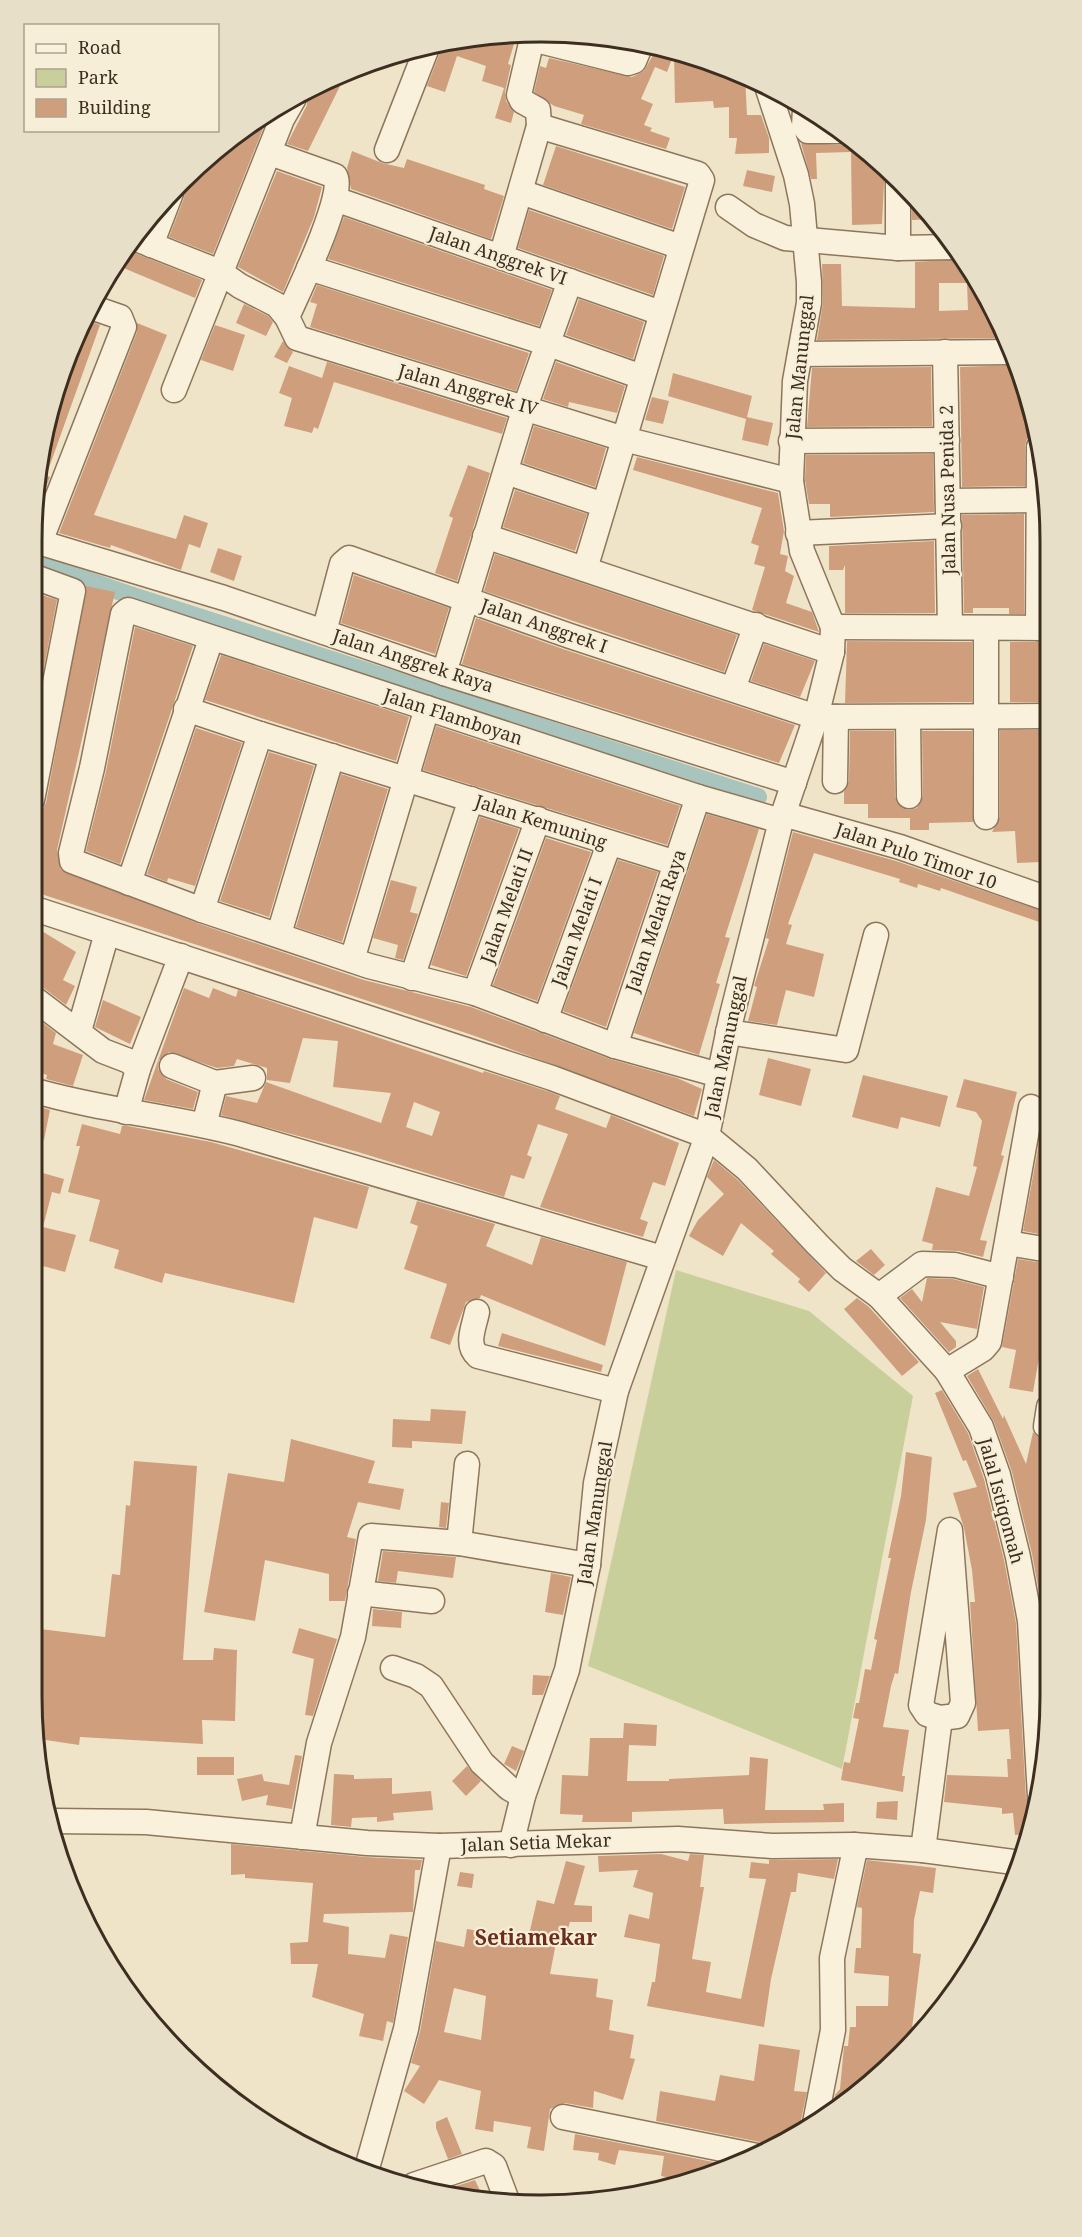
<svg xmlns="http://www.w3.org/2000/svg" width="1082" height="2237" font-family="'Noto Serif',serif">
  <rect width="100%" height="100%" fill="#f0e4c8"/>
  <path fill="#c9cf9b" d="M676,1270L809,1311L913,1396L842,1769L588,1666Z"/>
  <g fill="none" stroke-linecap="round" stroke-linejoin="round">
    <path stroke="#a9c4bc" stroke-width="18" d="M32,561L127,594L758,797"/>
  </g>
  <g fill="#cf9f7d" fill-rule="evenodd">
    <path d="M517,34L508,64L511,65L505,92L506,101L514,112L511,123L495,118L504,88L482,81L486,66L457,56L445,92L427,86L441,50L442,41Z"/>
    <path d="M597,37L625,40L627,41L624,47L596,40Z"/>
    <path d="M658,46L745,75L747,115H761L769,138V153L735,154L737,138H729V107L714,108L713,101L675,103L674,54L667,72L655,67L641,99L653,104L644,125L652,128L650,131L670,138L666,149L581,124L584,115L554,106L534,92L540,66L546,68L549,58L632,77L644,71Z"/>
    <path d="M328,80L340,86L308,151L287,144L307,105V91Z"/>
    <path d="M270,111L213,254L169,237L184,198L185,190L180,182L258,117Z"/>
    <path d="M853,139L888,174L884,184L882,224L852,225L851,152L816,153L817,179H811L801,143L841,145Z"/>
    <path d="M556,146L685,187L672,229L543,185Z"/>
    <path d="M352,151L382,163L404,168L407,159L485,185L484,189L504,196L491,239L351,189L347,168Z"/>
    <path d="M747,170L775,176L772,192L743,186Z"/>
    <path d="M277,171L322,187L314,217L283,292L238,267Z"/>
    <path d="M912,198L934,219L912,220Z"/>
    <path d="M529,210L664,256L653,295L518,248Z"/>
    <path d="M344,217L552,290L539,326L328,259Z"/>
    <path d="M125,249L202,280L195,298L114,264Z"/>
    <path d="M962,259L984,297V308H990L1007,338L817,340L823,303L822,264H841L842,306L915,308V262ZM939,283H967L968,310L939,311Z"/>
    <path d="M317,285L529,353L516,391L310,327L317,304L310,302Z"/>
    <path d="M579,299L644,322L633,359L566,335Z"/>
    <path d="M244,304L268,316L273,322L266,336L236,323Z"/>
    <path d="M85,319L100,325L46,476L50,477L38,508L35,506L41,441L70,346Z"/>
    <path d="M137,323L167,335L94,515L176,539L184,515L208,523L200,548L189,544L181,570L111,545L110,548L59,533L137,332Z"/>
    <path d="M215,325L245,335L233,371L201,360Z"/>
    <path d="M283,341L293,352L287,363L274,357Z"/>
    <path d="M327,362L507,418L502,434L334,382L318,429L314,427L312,433L284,426L292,398L279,393L289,366L322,378Z"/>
    <path d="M556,362L625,386L617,413L569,402L568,407L543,399Z"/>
    <path d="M1016,365V389H1022V412L1029,411L1035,434L1027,439L1025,446V486L962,487L960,367Z"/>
    <path d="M931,367L932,426L807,427L812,368Z"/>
    <path d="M673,373L752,396L747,417L773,423L768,446L742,440L746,419L668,396Z"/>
    <path d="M652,397L669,401L663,424L645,420Z"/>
    <path d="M534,426L606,448L595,487L523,463Z"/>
    <path d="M933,454L934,512L830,517V504H809L805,480L806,455Z"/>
    <path d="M637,457L778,493L784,531L780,554L788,556L785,571L794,576L786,603L812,612L819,632L752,610L765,567L754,564L759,546L751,543L762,508L633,470Z"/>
    <path d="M468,465L490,473L457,581L435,573L453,518L449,516Z"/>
    <path d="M515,490L587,514L575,551L503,527Z"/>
    <path d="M1024,514V614H1009V608H973V613H964L962,515Z"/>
    <path d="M934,541L935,613H845V565L843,570H829V546Z"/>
    <path d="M218,548L242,556L234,581L210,572Z"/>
    <path d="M495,554L737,635L724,672L484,591Z"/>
    <path d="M354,575L449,608L435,654L341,623Z"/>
    <path d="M86,586L115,592L57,850L61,870L197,923L364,980L471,1007L610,1059L677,1078L702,1089L694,1116L472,1035L32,891V814L42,810L46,803Z"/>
    <path d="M39,594L57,600L32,729V599L37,600Z"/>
    <path d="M476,618L566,650L795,725L779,763L462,664Z"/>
    <path d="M135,627L193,646L120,864L86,851L106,771Z"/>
    <path d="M847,641L972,642V702L845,703Z"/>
    <rect x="1010" y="642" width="37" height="60"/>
    <path d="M764,644L815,661L800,697L751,681Z"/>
    <path d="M221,655L409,717L396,761L205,700Z"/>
    <path d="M436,726L680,806L667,845L423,770Z"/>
    <path d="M196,728L242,743L195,886L168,878L167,882L147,874Z"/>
    <path d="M1000,730H1047V737L1039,738L1040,862L1017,863L1015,831L992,832L1000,817Z"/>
    <path d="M850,731H894L895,797L902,808L909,810L917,808L923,796L922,731H972L973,822L929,823V830H910V818H868V804H844V792L849,781Z"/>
    <path d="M269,752L314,766L269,917L220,901Z"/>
    <path d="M341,774L388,789L342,942L296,927Z"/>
    <path d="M707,814L759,829L725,937L730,938L716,983L720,984L699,1055L634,1033Z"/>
    <path d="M480,817L519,829L466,976L431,965Z"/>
    <path d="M793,832L896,861L1048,913V925L941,888L940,891L918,884L917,888L899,882L900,879L814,853L788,924L792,925L786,944L824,954L814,997L786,990L777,1025L748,1021L757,987L754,986L769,939L766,938Z"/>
    <path d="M546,838L591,852L537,1001L493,985Z"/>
    <path d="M618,860L658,872L606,1027L563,1011Z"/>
    <path d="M391,880L417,887L410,912L418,914L403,960L395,958L398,945L373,938Z"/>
    <path d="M32,925L76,952L63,980L75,986L66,1005L41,986L32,983Z"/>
    <path d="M184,988L209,998L213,988L236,997L238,990L483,1073L484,1071L547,1091L560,1096L555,1109L606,1128L611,1115L679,1143L665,1186L653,1182L640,1219L648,1222L643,1237L540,1207L568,1134L538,1124L527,1155L532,1157L524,1179L511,1175L504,1197L358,1152L221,1115L226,1096L257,1103L266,1082L381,1123L391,1093L333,1087L338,1041L303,1038L290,1083L267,1080V1068L237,1059L234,1066L217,1068L169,1052L159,1060L158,1069L166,1079L198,1092L193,1109L144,1100ZM414,1102L440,1112L432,1136L406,1127Z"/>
    <path d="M103,1000L141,1017L130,1044L95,1027Z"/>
    <path d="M35,1017L56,1033L53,1044L83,1055L73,1086L46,1079L47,1075L32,1070V1028Z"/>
    <path d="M768,1058L811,1069L801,1106L759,1095Z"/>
    <path d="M863,1075L948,1096L940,1127L901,1117L898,1129L852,1117Z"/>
    <path d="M964,1079L1017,1092L1001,1155L1004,1156L980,1240L987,1241L983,1257L958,1251L932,1250L933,1244L922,1241L936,1187L969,1196L977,1167L973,1166L982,1121L976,1112L956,1107Z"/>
    <path d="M1042,1083L1048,1084L1049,1198L1046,1215H1049V1236L1023,1231L1045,1110L1044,1102L1039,1096Z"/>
    <path d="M32,1105L50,1110L44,1140L32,1137Z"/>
    <path d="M82,1124L120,1134L122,1126H128L211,1142L369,1187L357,1229L314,1217L294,1303L165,1273L162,1283L114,1268L119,1250L89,1241L100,1200L68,1192L80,1146H76Z"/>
    <path d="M714,1160L738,1180L826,1273L809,1292L798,1282L800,1279L771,1254L774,1251L741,1223L723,1256L689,1236L698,1220L724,1194L707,1177Z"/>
    <path d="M32,1170L64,1179L60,1194L52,1192L43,1227L76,1235L65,1272L32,1263Z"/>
    <path d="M417,1201L495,1224L486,1246L532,1265L541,1237L627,1262L605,1346L481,1295L480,1298L466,1302L450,1345L430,1338L447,1284L404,1269L418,1226L410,1223Z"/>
    <path d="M871,1249L885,1265L874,1275L856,1261Z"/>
    <path d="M1018,1259L1049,1264V1346L1047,1360L1039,1358L1033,1392L1009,1388L1016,1350L1002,1347Z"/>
    <path d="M927,1278L953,1279L984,1287L977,1329L940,1322L956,1341V1347L949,1352L900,1298L912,1289L922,1302Z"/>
    <path d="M857,1298L869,1307L919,1362L902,1376L844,1309Z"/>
    <path d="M502,1333L603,1365L601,1372L498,1346Z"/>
    <path d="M978,1369L1003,1419L1004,1415L1026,1464L1033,1432L1041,1440L1050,1443V1499L1041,1498L1050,1548V1694L1044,1619L1032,1554L1012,1472L994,1422L967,1376Z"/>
    <path d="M942,1390L968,1433L984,1479L1004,1560L1016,1623L1026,1798L1032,1809L1033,1820L1029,1834L1015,1835L1013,1813L1002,1814V1808L944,1802L947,1775L1008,1777L1007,1759H1011L1009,1729L978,1731L970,1602H975L972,1570L964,1528L953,1493L977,1487L966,1460L963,1461L935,1393Z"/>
    <path d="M431,1409L466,1411L462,1444L412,1441V1448L392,1447L393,1419L430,1421Z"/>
    <path d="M291,1439L375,1461L368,1483L404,1489L400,1510L358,1502L347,1537L356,1539L345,1601H329V1574L265,1560L255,1621L204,1612L228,1473L284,1482Z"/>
    <path d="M906,1452L932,1457L926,1520L911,1592L898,1674L895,1673L891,1686L883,1727L909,1730L902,1776H905L903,1792L841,1780L844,1762L850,1763L859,1719L853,1718L856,1703H859L865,1669L871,1670L877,1640L874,1639L891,1558H888L901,1496Z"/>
    <path d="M134,1461L197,1466L183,1660H213L214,1648L237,1650L235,1721L202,1720L203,1744L80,1737L79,1745L39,1739L32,1696V1628L105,1637L112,1574L120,1575L126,1505L130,1506Z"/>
    <path d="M441,1502L449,1503L446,1528L439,1527Z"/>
    <path d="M383,1551L456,1557L453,1578L398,1571L396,1583L378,1581Z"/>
    <path d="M551,1573L571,1577L563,1615L545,1612Z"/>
    <path d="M373,1609L402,1612L401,1628L372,1626Z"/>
    <path d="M299,1628L337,1639L313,1716L305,1715L314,1659L292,1653Z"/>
    <path d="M533,1675L550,1676L543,1695H532Z"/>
    <path d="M624,1723L657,1725L656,1746L629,1745L627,1781H669V1779L749,1775L750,1757L768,1759L765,1810H824L823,1804L844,1803V1822L724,1824L723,1809L632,1812V1822H582L583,1815L560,1814L562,1775L588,1776L590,1738H623Z"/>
    <path d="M512,1746L524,1751L516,1771L504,1764Z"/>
    <path d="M295,1755L302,1756L292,1809L266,1805L268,1795L242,1801L237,1779L262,1774L264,1781L289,1785Z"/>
    <rect x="197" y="1757" width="37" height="18"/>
    <path d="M467,1766L481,1781L466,1796L452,1781Z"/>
    <path d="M334,1774L354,1775V1779L392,1778V1794L431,1791L433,1810L393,1813L394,1820L377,1822V1817L352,1818L351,1827L331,1825Z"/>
    <path d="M898,1801L897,1820L876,1818L877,1802Z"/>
    <path d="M231,1844L366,1857L422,1860L420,1870H415L413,1912L324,1914L323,1922L349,1927L348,1954L385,1958L390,1934L408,1937L393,2023L387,2021L383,2041L359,2036L364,2014L312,1997L318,1964H291L290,1943L308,1942L313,1883L245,1878V1874L231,1875Z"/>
    <path d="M661,1854L688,1861L690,1854L704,1855L700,1887H704L692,1959L711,1962L706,1992L741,1999L766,1879L749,1878L751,1862L769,1864V1860L838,1859L834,1879L798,1873L796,1892H791L771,1979L764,2027L647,2006L652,1982H655L660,1944L624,1937L629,1914L649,1919L653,1893L633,1887L638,1870L599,1872L598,1856Z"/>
    <path d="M867,1860L936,1868L933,1893L920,1891L914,1920L913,1953L921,1954L910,2045L851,2100L832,2112L835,2095L840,2089L844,2046H848L850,2027H856V2006H888L889,1976L854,1973L856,1948H861L862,1908L857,1907Z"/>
    <path d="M566,1861L585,1866L574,1905L592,1906V1922H570L563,1945L556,1943L550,1974L598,1979L596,1997L613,2000L609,2030L634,2035L630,2058L635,2059L623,2100L594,2091L593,2108L565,2103L550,2109L544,2151L527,2148L531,2127L494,2121L493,2132L475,2129L481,2091L439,2080L424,2104L404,2091L420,2066L411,2063L420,2032L436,1941L464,1947L467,1929L528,1939L537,1900L554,1904ZM454,1988L486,1996L481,2040L444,2032Z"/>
    <path d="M460,1872L474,1874L472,1888L457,1886Z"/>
    <path d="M759,2044L800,2050L794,2091L807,2092L801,2120L803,2130L770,2151L760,2142L656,2121L660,2091L715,2101L720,2075L754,2081Z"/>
    <path d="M447,2117L462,2154L448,2159L436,2128V2122Z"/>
    <path d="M575,2134L728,2165L678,2180L661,2176L664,2156L619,2150L615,2165L598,2160L599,2153L573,2150Z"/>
    <path d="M475,2180L483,2197L435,2193Z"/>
  </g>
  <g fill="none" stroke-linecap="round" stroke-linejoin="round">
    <g stroke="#8d765c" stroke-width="27">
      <g id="minor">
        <path d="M805,110L804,126L808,131H841"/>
        <path d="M539,126L698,174L702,180L585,569"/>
        <path d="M387,150L428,45"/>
        <path d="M270,153L335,176C347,191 297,295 287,317L297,338L624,439L791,481"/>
        <path d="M521,192L681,247"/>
        <path d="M335,199L661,313"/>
        <path d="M728,207L754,225L785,238L898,248L955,247"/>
        <path d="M134,238L220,272L240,286L277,305L287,317"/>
        <path d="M151,245L171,193"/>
        <path d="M898,248V184"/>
        <path d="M501,257L539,126L538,110L522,101L519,95L532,39L628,63L634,61L642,42"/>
        <path d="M309,268L546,343L642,377"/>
        <path d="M945,352L950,627"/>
        <path d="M800,354L1013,352"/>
        <path d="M174,390L282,119L294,98"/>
        <path d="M791,441L947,440"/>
        <path d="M506,472L604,505"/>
        <path d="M948,501L1046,500"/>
        <path d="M798,533L949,526"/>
        <path d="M485,536L832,652"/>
        <path d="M32,540L224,598L444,673L794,783"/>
        <path d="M40,542L124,327L120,317L91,307"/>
        <path d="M833,627L1047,628"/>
        <path d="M986,628V817"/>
        <path d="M1038,628L1039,447"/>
        <path d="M324,632L342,564L349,558L570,636L816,717L1047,716"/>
        <path d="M444,673L525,407L570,281"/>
        <path d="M733,689L756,625"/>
        <path d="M186,709L260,734L676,863"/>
        <path d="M908,718L909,796"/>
        <path d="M835,781L836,717"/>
        <path d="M32,800L73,591L32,576"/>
        <path d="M783,814L900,847L1048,899"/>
        <path d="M129,883L211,639"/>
        <path d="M32,908L552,1078L707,1136L747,1169L817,1244L842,1269L879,1296L947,1371L981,1427L998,1475L1018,1557L1030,1621L1040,1797"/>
        <path d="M202,910L260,734"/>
        <path d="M279,934L332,756"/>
        <path d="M352,960L427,708"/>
        <path d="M412,978L471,799"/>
        <path d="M475,993L538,819"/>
        <path d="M32,997L103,1051L129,1061L138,1069L126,1112"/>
        <path d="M545,1020L609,844"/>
        <path d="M79,1031L107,933"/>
        <path d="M728,1032L846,1050L876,935"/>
        <path d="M615,1046L698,797"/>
        <path d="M172,1066L215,1083L253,1078"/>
        <path d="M138,1069L181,956"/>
        <path d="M719,1075L615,1046L475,993L369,966L202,910L72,861L71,853L92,768L123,614L128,610L698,797L781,821"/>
        <path d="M32,1090C100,1110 171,1116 240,1134L662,1258"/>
        <path d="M204,1125L215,1083"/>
        <path d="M1008,1243L1049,1250"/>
        <path d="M879,1296L922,1264L955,1265L1001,1277"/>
        <path d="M477,1312C474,1327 465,1345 478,1356L616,1391"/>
        <path d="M947,1371L983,1349L989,1342L1031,1107"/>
        <path d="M1049,1407L1046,1426L1050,1429"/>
        <path d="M950,1530L963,1703L957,1716L940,1718L927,1714L921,1705Z"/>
        <path d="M459,1543L467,1464"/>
        <path d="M360,1593L432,1601"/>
        <path d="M393,1668L416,1676L431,1686L482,1763L509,1788L523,1796"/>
        <path d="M52,1821L146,1822L367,1843L439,1846L678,1839L772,1846L854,1845L923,1850L1020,1863"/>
        <path d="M302,1837L319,1743L353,1637L371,1536L459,1543L588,1565"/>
        <path d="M511,1845L523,1796L567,1670L588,1565L596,1483L616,1391L707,1136L731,1019L781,821L816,717L832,652L833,627L802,551L791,481L795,381L809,303V282L802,204L796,175L768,89"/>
        <path d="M923,1850L940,1718"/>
        <path d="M563,2117L757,2156"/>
        <path d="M815,2123L833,2030L832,1958L855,1849L854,1845"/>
        <path d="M367,2168L406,2029L439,1846"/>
        <path d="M414,2185L486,2161L494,2166L506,2198"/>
      </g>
    </g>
    <use href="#minor" stroke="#faf1dc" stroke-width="24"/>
  </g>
  <g text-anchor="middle" stroke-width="4.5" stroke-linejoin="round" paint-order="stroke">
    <g font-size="18" fill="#3d2e20" stroke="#f7eed8">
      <text transform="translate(498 256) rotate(19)" y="6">Jalan Anggrek VI</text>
      <text transform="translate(800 367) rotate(-84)" y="6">Jalan Manunggal</text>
      <text transform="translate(468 390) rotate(16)" y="6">Jalan Anggrek IV</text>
      <text transform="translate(948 490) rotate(-91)" y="6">Jalan Nusa Penida 2</text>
      <text transform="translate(544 626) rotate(19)" y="6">Jalan Anggrek I</text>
      <text transform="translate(413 661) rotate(18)" y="6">Jalan Anggrek Raya</text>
      <text transform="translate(453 717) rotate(18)" y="6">Jalan Flamboyan</text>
      <text transform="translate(541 822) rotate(18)" y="6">Jalan Kemuning</text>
      <text transform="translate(916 856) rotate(19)" y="6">Jalan Pulo Timor 10</text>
      <text transform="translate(507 906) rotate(-70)" y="6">Jalan Melati II</text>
      <text transform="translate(656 921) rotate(-71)" y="6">Jalan Melati Raya</text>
      <text transform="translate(577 932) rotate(-70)" y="6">Jalan Melati I</text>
      <text transform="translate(726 1047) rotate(-78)" y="6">Jalan Manunggal</text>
      <text transform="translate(1001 1501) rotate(75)" y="6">Jalal Istiqomah</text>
      <text transform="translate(595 1513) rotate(-81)" y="6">Jalan Manunggal</text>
      <text transform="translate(536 1843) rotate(-2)" y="6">Jalan Setia Mekar</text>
    </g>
    <g font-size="21" font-weight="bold" fill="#6b2e1e" stroke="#f7eed8">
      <text x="536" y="1945">Setiamekar</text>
    </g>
  </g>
  <path d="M0 0H1082V2237H0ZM541 42H541A499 499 0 0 1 1040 541V1696A499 499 0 0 1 541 2195H541A499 499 0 0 1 42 1696V541A499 499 0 0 1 541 42Z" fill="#e8dfc9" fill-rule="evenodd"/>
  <path fill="none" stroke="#3d2e20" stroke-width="3" d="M541 42H541A499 499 0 0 1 1040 541V1696A499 499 0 0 1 541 2195H541A499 499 0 0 1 42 1696V541A499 499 0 0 1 541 42Z"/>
  <rect x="24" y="24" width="195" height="108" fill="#f7eed8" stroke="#ada18e" stroke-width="1.5"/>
  <rect x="36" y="44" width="30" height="9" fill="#faf1dc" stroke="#ada18e" stroke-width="1.5"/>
  <text x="78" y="54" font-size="18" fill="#3d2e20">Road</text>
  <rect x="36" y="69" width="30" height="18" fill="#c9cf9b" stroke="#ada18e" stroke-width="1.5"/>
  <text x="78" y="84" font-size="18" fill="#3d2e20">Park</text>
  <rect x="36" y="99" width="30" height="18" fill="#cf9f7d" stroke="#ada18e" stroke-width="1.5"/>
  <text x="78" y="114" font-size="18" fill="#3d2e20">Building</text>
</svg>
